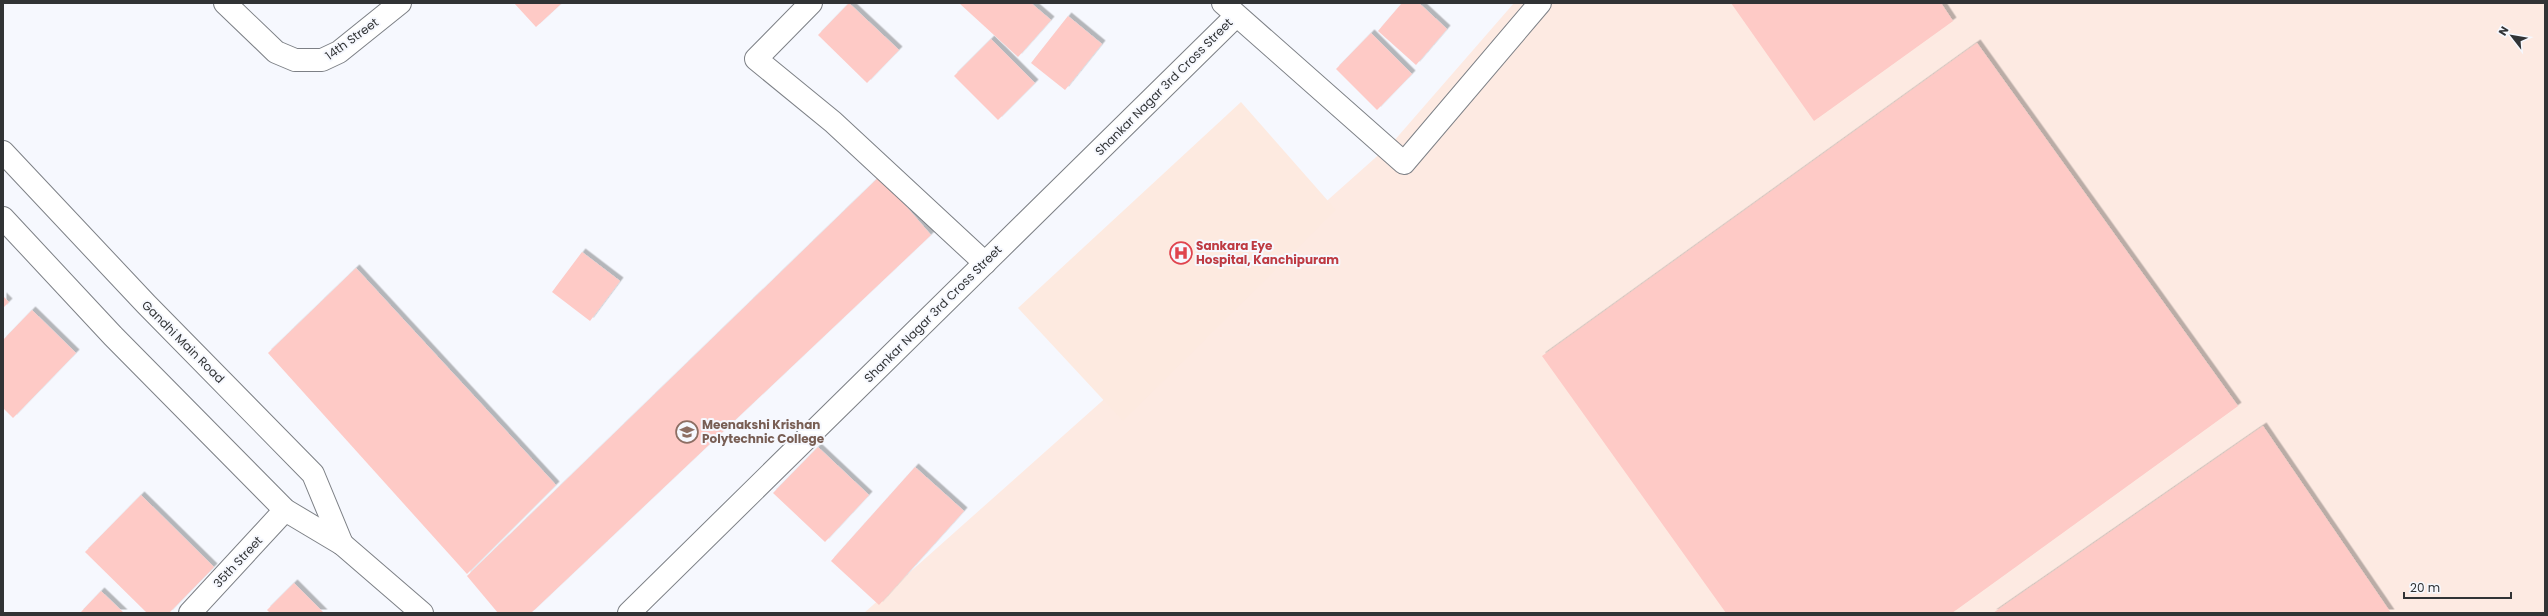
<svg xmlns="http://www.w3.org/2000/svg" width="2548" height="616" font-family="Poppins,sans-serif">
  <defs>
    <filter id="shadow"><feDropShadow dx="3.5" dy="-3.5" stdDeviation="0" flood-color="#0004"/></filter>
  </defs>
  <rect width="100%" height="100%" fill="#f6f8fe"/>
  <path fill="#fdeae2" d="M1514,3H2545V613H864L1393,142Z"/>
  <path fill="#fdeae0" d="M1241,102L1336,210L1123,421L1018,308Z"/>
  <g fill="#fecac6" filter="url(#shadow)">
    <path d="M514,3H562L536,27Z"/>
    <path d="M849,3L899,50L867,83L818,35Z"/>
    <path d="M959,3H1031L1051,20L1018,57Z"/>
    <path d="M1402,3H1419L1447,29L1416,65L1378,31Z"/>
    <path d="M1731,3H1941L1953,21L1814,121Z"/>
    <path d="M1068,16L1102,44L1065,90L1031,63Z"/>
    <path d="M1371,33L1412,74L1377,110L1336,69Z"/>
    <path d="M991,39L1035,83L998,120L954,76Z"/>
    <path d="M1977,43L2238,406L1952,613H1726L1542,356Z"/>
    <path d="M880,176L931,235L531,613H498L467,576Z"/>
    <path d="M582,252L620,281L590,321L552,292Z"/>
    <path d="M356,268L556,485L467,574L268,353Z"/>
    <path d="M3,296L9,302L3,308Z"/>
    <path d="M32,310L76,353L13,418L3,408V340Z"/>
    <path d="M2263,426L2391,613H1993Z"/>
    <path d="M818,447L869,495L825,542L773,493Z"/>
    <path d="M915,467L964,511L879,605L831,561Z"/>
    <path d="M141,495L214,567L169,613H147L85,552Z"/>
    <path d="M294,583L324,613H270L267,610Z"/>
    <path d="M101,591L124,613H80Z"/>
  </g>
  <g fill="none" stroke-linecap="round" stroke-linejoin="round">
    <g stroke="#7d8086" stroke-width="24">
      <g id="minor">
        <path d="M225,3L276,52L295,60H322L339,52L400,3"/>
        <path d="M811,3L756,59L833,122L985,263"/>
        <path d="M1223,3L1404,163L1540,3"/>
        <path d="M3,152L146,304L313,474L342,544"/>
        <path d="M3,218L113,336L285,510L342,544L422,613"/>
        <path d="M190,613L285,510"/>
        <path d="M629,613L1236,16"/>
      </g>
    </g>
    <use href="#minor" stroke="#fff" stroke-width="22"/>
  </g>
  <defs>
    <g id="hospital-ring" transform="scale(1.15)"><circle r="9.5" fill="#f6f8fe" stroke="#e0444e" stroke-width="1.5"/><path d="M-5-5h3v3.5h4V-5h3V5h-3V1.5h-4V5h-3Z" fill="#e0444e"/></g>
    <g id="university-ring" transform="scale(1.15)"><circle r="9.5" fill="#f6f8fe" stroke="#8d6e63" stroke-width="1.5"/><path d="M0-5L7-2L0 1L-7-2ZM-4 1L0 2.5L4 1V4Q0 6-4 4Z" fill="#8d6e63"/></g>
  </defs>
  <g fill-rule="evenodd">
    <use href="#hospital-ring" x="1181" y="253"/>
    <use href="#university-ring" x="687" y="432"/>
  </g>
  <g text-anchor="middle" stroke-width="4" stroke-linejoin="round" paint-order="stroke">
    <g font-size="12" fill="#313335" stroke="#f6f8fe">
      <text transform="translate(352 39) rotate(-36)" y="4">14th Street</text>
      <text transform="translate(1164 87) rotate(-45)" y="4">Shankar Nagar 3rd Cross Street</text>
      <text transform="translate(933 314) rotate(-45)" y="4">Shankar Nagar 3rd Cross Street</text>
      <text transform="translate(183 342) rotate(45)" y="4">Gandhi Main Road</text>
      <text transform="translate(238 562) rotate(-47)" y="4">35th Street</text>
    </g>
    <g font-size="12" font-weight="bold" fill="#be3a42" stroke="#f6f8fe" text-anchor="start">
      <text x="1196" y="250">Sankara Eye<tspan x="1196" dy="14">Hospital, Kanchipuram</tspan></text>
    </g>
    <g font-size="12" font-weight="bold" fill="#785e54" stroke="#f6f8fe" text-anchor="start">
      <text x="702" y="429">Meenakshi Krishan<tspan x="702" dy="14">Polytechnic College</tspan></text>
    </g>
  </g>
  <rect width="2548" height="616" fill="none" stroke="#313335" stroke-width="8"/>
  <g transform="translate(2512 36) rotate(301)" stroke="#f6f8fe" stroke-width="3" paint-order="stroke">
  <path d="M0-3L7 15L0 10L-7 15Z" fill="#313335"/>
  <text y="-6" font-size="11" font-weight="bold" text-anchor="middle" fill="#313335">N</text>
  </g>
  <path d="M2404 592v6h107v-6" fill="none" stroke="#313335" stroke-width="2"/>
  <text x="2410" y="592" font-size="12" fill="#313335" stroke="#f6f8fe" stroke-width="3" paint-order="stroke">20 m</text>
</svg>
